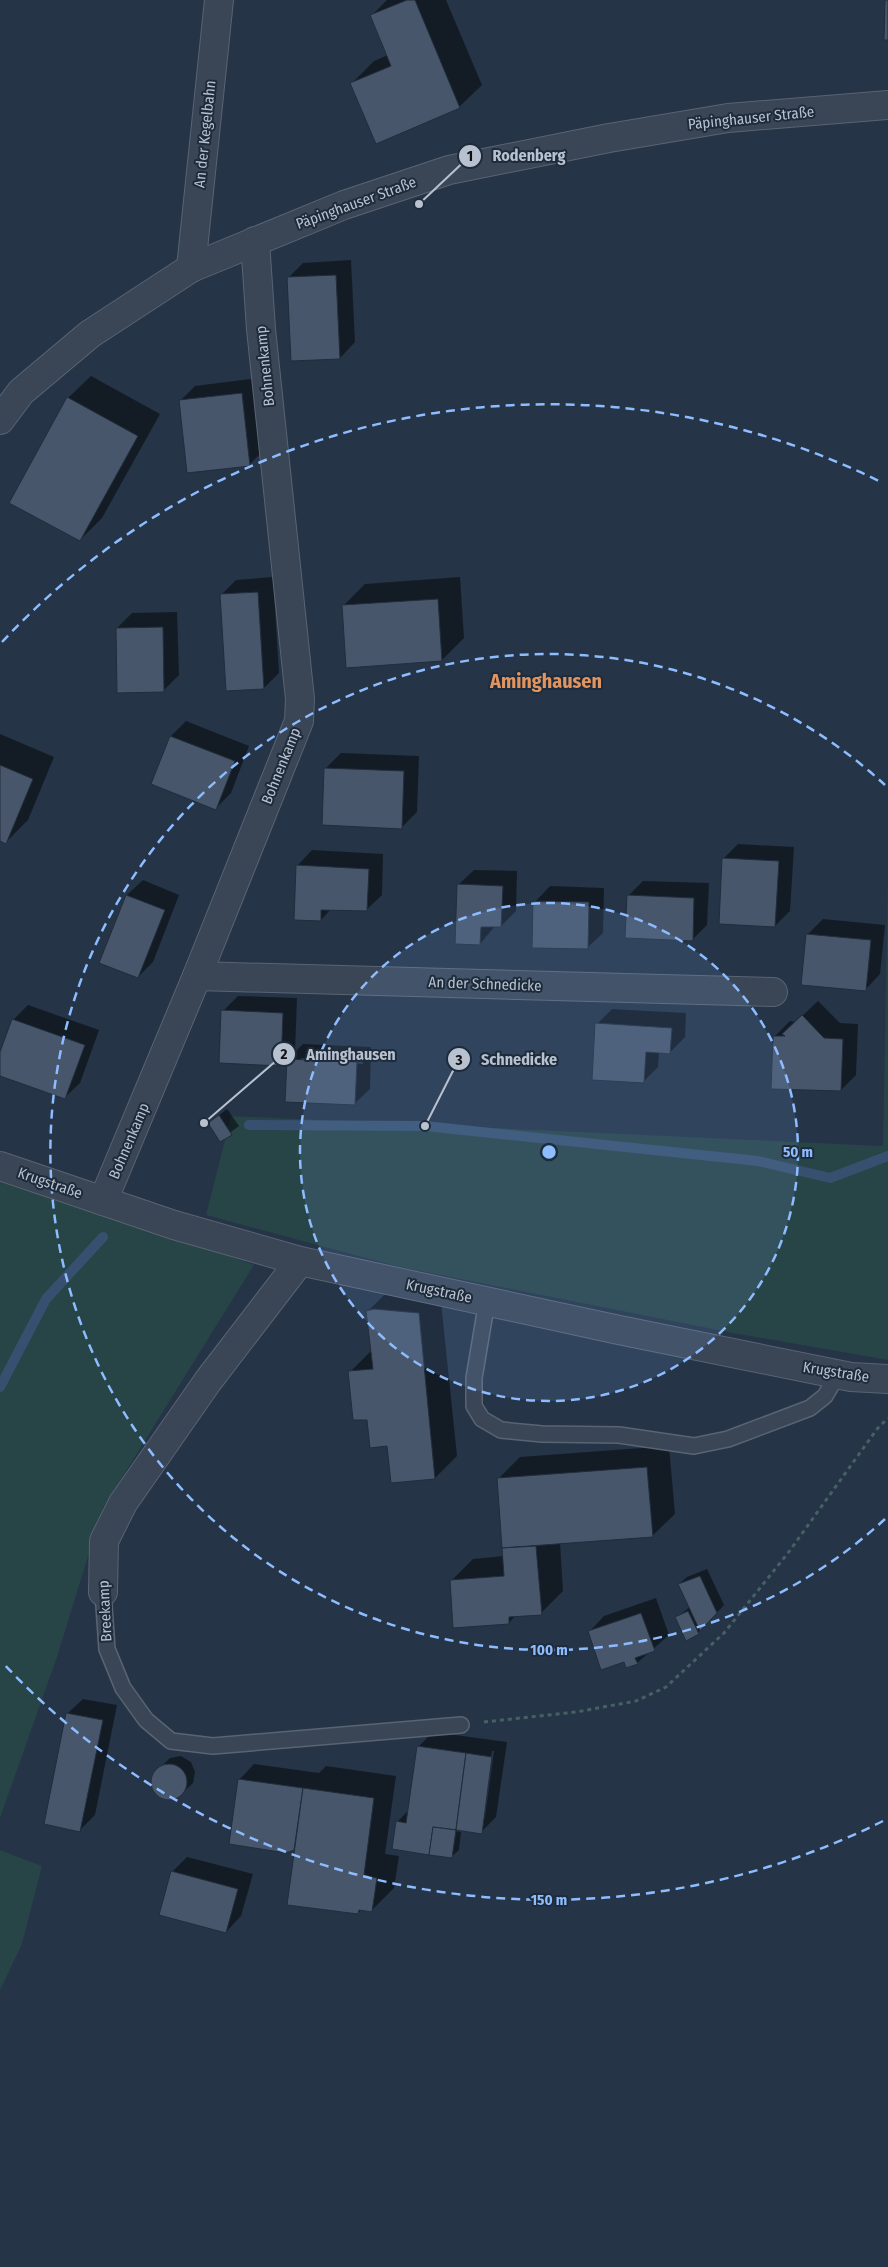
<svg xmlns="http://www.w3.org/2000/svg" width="888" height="2267" font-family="'Fira Sans Condensed',sans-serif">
  <rect width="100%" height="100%" fill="#253447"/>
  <g fill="#274447">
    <path d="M888,872V1360L733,1333L396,1266L206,1215L231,1116L883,1146Z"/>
    <path d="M0,1174L254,1265L103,1508L57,1657L0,1818Z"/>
    <path d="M0,1850L42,1866L22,1944L0,1990Z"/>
  </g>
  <g fill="#0007" fill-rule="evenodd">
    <path d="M387,0H446L482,85L459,107L352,83L374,61L388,55L371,16Z"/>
    <path d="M351,260L355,342L340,358L288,278L303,263Z"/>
    <path d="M91,376L160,414L102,518L80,540L68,398Z"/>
    <path d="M257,378L265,449L250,464L180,401L195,386Z"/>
    <path d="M273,577L279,673L264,688L221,595L236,580Z"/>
    <path d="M460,577L464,638L442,660L343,606L365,584Z"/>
    <path d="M177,612L179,675L163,691L117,628L132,613Z"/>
    <path d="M186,721L249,746L231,793L216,808L171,736Z"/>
    <path d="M0,734L54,757L28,820L6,842L0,840Z"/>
    <path d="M341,753L419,756L417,812L402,827L325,769Z"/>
    <path d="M738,844L794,847L790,911L775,926L723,859Z"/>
    <path d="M312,850L383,854L382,895L366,910L331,909L321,920L297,866Z"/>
    <path d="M474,870L517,871L516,911L501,926H495L480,944L458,885Z"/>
    <path d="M143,880L179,895L153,962L138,977L101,962L127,895Z"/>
    <path d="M643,881L709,883L707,925L692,940L628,896Z"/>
    <path d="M550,886L604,888L603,933L587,948L535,902Z"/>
    <path d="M823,919L885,925L880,974L865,990L803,984L808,934Z"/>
    <path d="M238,996L297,998L295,1052L303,1044L371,1047L370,1089L354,1104L286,1101L288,1057L280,1064L223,1011ZM301,1058L363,1061V1064L301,1061Z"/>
    <path d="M818,1001L840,1023L858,1024L856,1075L841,1090L774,1037L790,1021L796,1022Z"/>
    <path d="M28,1005L99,1030L80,1083L64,1098L0,1075V1056L13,1020Z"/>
    <path d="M612,1009L686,1013L685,1037L670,1052H659L658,1067L643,1082L597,1024Z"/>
    <path d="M227,1109L239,1126L220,1140L209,1123Z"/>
    <path d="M390,1289L440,1292L457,1456L435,1478L388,1445L368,1419L350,1372L372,1350L368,1311Z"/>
    <path d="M669,1446L675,1514L652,1536L560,1543L563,1591L541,1613L516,1615L509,1623L451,1581L473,1559L504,1556L498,1479L520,1457Z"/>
    <path d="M707,1569L724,1605L698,1633L676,1618L690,1607L679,1584L687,1577Z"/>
    <path d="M656,1598L669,1635L637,1663L589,1632L604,1616Z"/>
    <path d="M83,1699L117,1705L95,1815L80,1830L67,1714Z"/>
    <path d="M433,1732L507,1742L496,1817L481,1832L445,1830L461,1832L459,1850L451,1857L397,1822L409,1810L418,1747ZM492,1751H494L485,1817H483Z"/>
    <path d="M181,1756L191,1762L195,1772L193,1783L177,1798L166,1800L156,1794L152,1784L154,1774L170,1758Z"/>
    <path d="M254,1764L319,1773L326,1766L396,1776L385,1854L399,1856L394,1888L372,1910L362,1909L358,1913L296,1848L286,1851L239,1780Z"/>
    <path d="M187,1857L253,1874L241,1916L226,1932L172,1872Z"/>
  </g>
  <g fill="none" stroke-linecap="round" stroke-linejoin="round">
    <g stroke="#37506f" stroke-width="10">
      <path d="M249,1125L425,1126L758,1161L830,1178L888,1156"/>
      <path d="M0,1387L46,1299L103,1237"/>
    </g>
  </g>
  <g fill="#47566b" stroke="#212d3d">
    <path d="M407,0H415L460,108L376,144L350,83L391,66L370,15Z"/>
    <path d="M885,0H888V40H884Z"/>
    <path d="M336,275L340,359L291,361L287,277Z"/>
    <path d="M242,393L250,466L187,473L179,400Z"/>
    <path d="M67,397L138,436L80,541L9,503Z"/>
    <path d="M258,592L264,689L226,691L220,594Z"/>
    <path d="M438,599L442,661L346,668L342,605Z"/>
    <path d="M163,627L164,692L117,693L116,628Z"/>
    <path d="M170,736L235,761L216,810L151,784Z"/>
    <path d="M0,765L33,779L6,844L0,841Z"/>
    <path d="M324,768L404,771L402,829L322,825Z"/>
    <path d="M722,858L779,861L775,927L719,924Z"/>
    <path d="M296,865L369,869L367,911L321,910V921L294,920Z"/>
    <path d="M457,884L503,886L501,927H481L480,945L455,944Z"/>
    <path d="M126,895L165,910L138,978L99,963Z"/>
    <path d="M627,895L694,898L693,941L625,938Z"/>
    <path d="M533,901L589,902L588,949L532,948Z"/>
    <path d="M806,934L871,940L866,991L801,985Z"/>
    <path d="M221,1010L283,1013L281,1066L219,1063Z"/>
    <path d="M802,1015L824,1038L843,1039L841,1091L771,1089L773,1036H785L782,1034Z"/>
    <path d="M12,1019L85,1045L65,1099L0,1076V1052Z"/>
    <path d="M595,1023L672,1028L670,1054L646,1052L644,1083L592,1080Z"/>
    <path d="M287,1059L357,1062L355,1105L285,1102Z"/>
    <path d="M219,1115L232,1135L220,1142L208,1123Z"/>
    <path d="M374,1309L419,1313L435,1479L391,1483L387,1446L370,1448L367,1420H353L348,1371L373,1369L366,1311Z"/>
    <path d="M647,1467L653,1537L502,1548L497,1478Z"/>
    <path d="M536,1546L542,1615L509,1617V1624L453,1628L450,1580L504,1576L502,1548Z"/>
    <path d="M700,1576L717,1613L700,1631L678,1584Z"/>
    <path d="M688,1611L699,1634L686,1641L675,1617Z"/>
    <path d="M641,1613L655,1651L635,1658L638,1664L626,1668L624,1662L601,1670L588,1631Z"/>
    <path d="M66,1713L103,1720L80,1832L44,1824Z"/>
    <path d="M417,1746L466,1753L456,1830L433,1827L429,1855L392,1849L396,1821L406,1823Z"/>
    <path d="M466,1753L492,1757L482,1834L456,1830Z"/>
    <circle cx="169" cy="1782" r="18"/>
    <path d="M238,1779L303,1788L294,1850L286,1853L229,1844Z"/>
    <path d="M303,1788L374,1798L364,1875L377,1878L372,1912L359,1910L358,1914L287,1905Z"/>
    <path d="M433,1827L456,1830L452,1858L429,1855Z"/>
    <path d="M171,1871L238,1889L226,1933L159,1915Z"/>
  </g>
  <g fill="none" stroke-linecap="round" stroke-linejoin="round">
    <g stroke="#596473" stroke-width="18">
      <g id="lane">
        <path d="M487,1301L474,1378V1406L482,1419L501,1430L542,1434L619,1435L694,1446L728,1439L810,1408L825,1396L838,1374"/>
        <path d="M103,1592L107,1649L123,1688L146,1720L171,1741L213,1746L461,1725"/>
      </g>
    </g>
    <g stroke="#596473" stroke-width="30">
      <g id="street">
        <path d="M191,268L219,0"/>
        <path d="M0,420L21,392L90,334L191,268L344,205L449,170L609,138L728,118L888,105"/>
        <path d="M197,976L773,992"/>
        <path d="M0,1166L174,1225L300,1261L619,1330L851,1377L888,1379"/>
        <path d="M103,1201L197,976L299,721L300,699L261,329L255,241"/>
        <path d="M103,1592L104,1541L123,1503L208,1381L300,1261"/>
      </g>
    </g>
    <path stroke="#466163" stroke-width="3" stroke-dasharray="4 4" stroke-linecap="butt" d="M484,1722L576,1712L636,1701L666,1687L724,1633L788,1553L877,1429L888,1418"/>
    <use href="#lane" stroke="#3a4656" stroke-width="15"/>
    <use href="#street" stroke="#3a4656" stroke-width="28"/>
  </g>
  <circle cx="549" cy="1152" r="249" fill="#8dbcff" fill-opacity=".12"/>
  <g fill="none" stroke="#8dbcff" stroke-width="2.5" stroke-dasharray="9 6">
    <circle cx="549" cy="1152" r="249"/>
    <path d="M885 1519A498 498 0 1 1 885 785"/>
    <path d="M883 1821A748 748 0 0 1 2 1662M2 642A748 748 0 0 1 883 483"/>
  </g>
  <g text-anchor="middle" stroke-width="4" stroke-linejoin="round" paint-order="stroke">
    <g font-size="15" fill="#b8c1cf" stroke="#1e2b3b">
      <text transform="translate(751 118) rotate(-6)" y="5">Päpinghauser Straße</text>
      <text transform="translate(205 134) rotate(-84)" y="5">An der Kegelbahn</text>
      <text transform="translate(356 203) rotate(-20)" y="5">Päpinghauser Straße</text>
      <text transform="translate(265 366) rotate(-96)" y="5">Bohnenkamp</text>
      <text transform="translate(281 766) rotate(-68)" y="5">Bohnenkamp</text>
      <text transform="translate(485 984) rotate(2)" y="5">An der Schnedicke</text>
      <text transform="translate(129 1141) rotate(-67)" y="5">Bohnenkamp</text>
      <text transform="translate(50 1183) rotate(19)" y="5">Krugstraße</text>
      <text transform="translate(439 1291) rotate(12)" y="5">Krugstraße</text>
      <text transform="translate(836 1372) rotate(9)" y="5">Krugstraße</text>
      <text transform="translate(105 1611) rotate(-93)" y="5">Breekamp</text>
    </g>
    <g font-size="20" font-weight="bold" fill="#e09561" stroke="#1e2b3b">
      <text x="546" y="688">Aminghausen</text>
    </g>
  </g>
  <circle cx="549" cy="1152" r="8" fill="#8dbcff" stroke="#1e2b3b" stroke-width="2.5"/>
  <g font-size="15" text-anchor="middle" font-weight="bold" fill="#8dbcff" stroke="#1e2b3b" stroke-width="4" stroke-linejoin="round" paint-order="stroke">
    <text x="798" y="1157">50 m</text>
    <text x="549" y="1655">100 m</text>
    <text x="549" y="1905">150 m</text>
  </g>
  <path fill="none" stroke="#b8c1cf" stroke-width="2" d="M419 204L470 156M204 1123L284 1054M425 1126L459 1059"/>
  <g fill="#b8c1cf" stroke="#1e2b3b" stroke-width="2">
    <circle cx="419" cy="204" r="5"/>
    <circle cx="204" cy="1123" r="5"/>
    <circle cx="425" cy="1126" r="5"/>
    <circle cx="470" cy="156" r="12"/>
    <circle cx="284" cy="1054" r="12"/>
    <circle cx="459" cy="1059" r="12"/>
  </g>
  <g font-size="15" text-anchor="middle" font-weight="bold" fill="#111">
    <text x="470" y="161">1</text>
    <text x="284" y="1059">2</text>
    <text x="459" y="1065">3</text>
  </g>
  <g font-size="16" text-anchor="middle" font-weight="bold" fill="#b8c1cf" stroke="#1e2b3b" stroke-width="4" stroke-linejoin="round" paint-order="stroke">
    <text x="529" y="161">Rodenberg</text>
    <text x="351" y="1060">Aminghausen</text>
    <text x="519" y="1065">Schnedicke</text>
  </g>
</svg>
